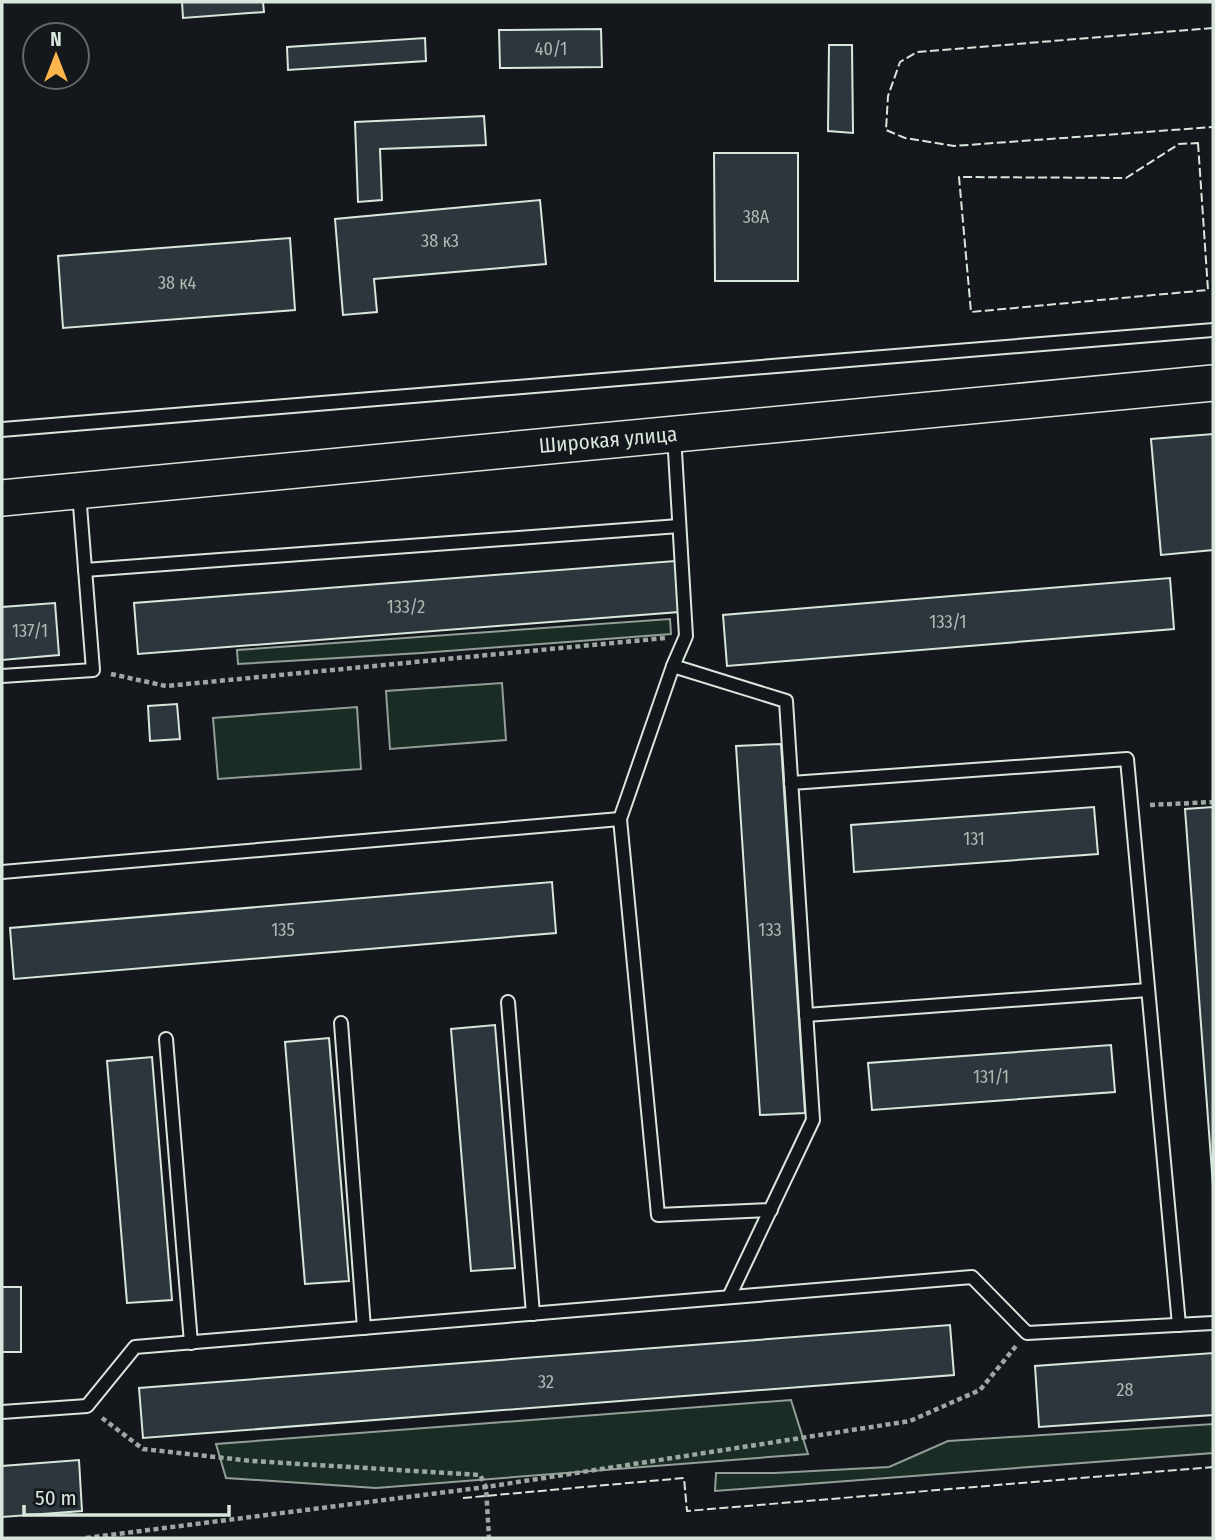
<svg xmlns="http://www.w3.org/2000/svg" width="1215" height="1540" font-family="'Fira Sans Condensed',sans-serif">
  <rect width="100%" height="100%" fill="#14181c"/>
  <g fill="#1a2d24" stroke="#939e99" stroke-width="2">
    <path d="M670,619L671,634L421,653L238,664L237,650Z"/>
    <path d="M502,683L506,740L390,749L386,691Z"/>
    <path d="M357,707L361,769L218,779L213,718Z"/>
    <path d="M791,1400L808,1454L376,1488L226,1478L216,1444Z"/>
    <path d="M1213,1424V1453L715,1491L716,1473H775L889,1467L948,1441Z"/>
  </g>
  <g fill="#2c363c" stroke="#d8e6dc" stroke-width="2">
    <path d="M182,2H263L264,12L183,18Z"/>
    <path d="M601,29L602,67L500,68L499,30Z"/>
    <path d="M425,38L426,61L288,70L287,47Z"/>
    <path d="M829,45H852L853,133L828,131Z"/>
    <path d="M484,116L486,145L380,149L382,200L358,202L355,122Z"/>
    <path d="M714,153H798V281H715Z"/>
    <path d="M540,200L546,264L374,279L377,312L343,315L335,219Z"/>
    <path d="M290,238L295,310L63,328L58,256Z"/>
    <path d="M1213,434V550L1161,555L1151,439Z"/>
    <path d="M675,561L679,612L138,654L134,603Z"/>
    <path d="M1170,578L1174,629L727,666L723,615Z"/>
    <path d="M55,603L59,655L2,660V607Z"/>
    <path d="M177,704L180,739L150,741L148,706Z"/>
    <path d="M781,744L805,1113L760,1115L736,746Z"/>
    <path d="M1094,807L1098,854L854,872L851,825Z"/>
    <path d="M1213,807V1186L1185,809Z"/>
    <path d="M552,882L556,933L14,979L10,928Z"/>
    <path d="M495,1025L515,1268L471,1271L451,1029Z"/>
    <path d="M329,1038L349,1281L305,1284L285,1042Z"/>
    <path d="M1111,1045L1115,1092L872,1110L868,1063Z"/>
    <path d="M152,1057L172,1300L127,1303L107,1061Z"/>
    <rect x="2" y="1287" width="19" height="65"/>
    <path d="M950,1325L954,1375L143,1438L139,1388Z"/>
    <path d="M1213,1353V1415L1039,1427L1035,1366Z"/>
    <path d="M79,1460L82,1511L2,1517V1466Z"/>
  </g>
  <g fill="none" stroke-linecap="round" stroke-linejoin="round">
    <g stroke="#d8e6dc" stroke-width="16">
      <g id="lane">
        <path d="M674,435L686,636L673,666L620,819L658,1215L771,1210"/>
        <path d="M85,570L679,526"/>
        <path d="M673,666L786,701L813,1120L729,1297"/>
        <path d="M2,676L93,670L79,493"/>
        <path d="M791,783L1127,759L1179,1325"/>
        <path d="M2,872L620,819"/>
        <path d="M508,1002L533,1314"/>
        <path d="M806,1015L1148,990"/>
        <path d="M341,1023L364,1328"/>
        <path d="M166,1039L191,1343"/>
        <path d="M2,1412L87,1406L135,1347L972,1277L1027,1333L1213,1323"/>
      </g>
    </g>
    <g stroke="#d8e6dc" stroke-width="38">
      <path id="secondary" d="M2,498L1213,383"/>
    </g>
    <g stroke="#9da8a2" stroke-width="4.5" stroke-dasharray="5 3.5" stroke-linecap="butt">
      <path d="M111,674L166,686L665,638"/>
      <path d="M1150,805L1213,802"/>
      <path d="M102,1418L143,1449L252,1461L480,1475L486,1487L489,1538"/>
      <path d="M86,1538L486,1487L910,1421L980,1390L1016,1346"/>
    </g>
    <use href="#lane" stroke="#14181c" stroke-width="12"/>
    <use href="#secondary" stroke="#14181c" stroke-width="35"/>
    <g stroke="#d8e6dc" stroke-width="2">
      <path d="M2,422L1213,323"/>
      <path d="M2,437L1213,337"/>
    </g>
    <g stroke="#d8e6dc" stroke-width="2" stroke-dasharray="9 3.5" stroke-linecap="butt">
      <path d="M479,2H586"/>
      <path d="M1213,28L917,52L900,62L888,96L886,130L905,138L954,146L1213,127"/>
      <path d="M1198,143L1208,290L971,312L959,177L1126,178L1179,144Z"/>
      <path d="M463,1498L684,1478L687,1511L1213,1467"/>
    </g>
  </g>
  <g text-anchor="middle" stroke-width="5" stroke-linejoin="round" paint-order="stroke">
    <g font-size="18" fill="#adbab4">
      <text x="551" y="55">40/1</text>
      <text x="756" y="223">38А</text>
      <text x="440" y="247">38 к3</text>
      <text x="177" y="289">38 к4</text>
      <text x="406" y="613">133/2</text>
      <text x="948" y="628">133/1</text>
      <text x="30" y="637">137/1</text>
      <text x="974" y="845">131</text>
      <text x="283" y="936">135</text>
      <text x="770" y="936">133</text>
      <text x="991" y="1083">131/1</text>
      <text x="546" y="1388">32</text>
      <text x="1125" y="1396">28</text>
    </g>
    <g font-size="21" fill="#d8e6dc" stroke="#14181c">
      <text transform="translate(608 440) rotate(-5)" y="7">Широкая улица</text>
    </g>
  </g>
  <rect width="1215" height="1540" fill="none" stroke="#d8e6dc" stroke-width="7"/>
  <g transform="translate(56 56)"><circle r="33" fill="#14181c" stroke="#626a69" stroke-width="2"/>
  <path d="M0-5L12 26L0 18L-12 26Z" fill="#ffb74d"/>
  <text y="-10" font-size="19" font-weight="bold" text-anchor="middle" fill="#d8e6dc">N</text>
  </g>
  <path d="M24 1505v10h205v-10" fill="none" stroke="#d8e6dc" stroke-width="3.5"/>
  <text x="35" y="1505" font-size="21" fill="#d8e6dc" stroke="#14181c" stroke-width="5" paint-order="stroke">50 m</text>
</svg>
